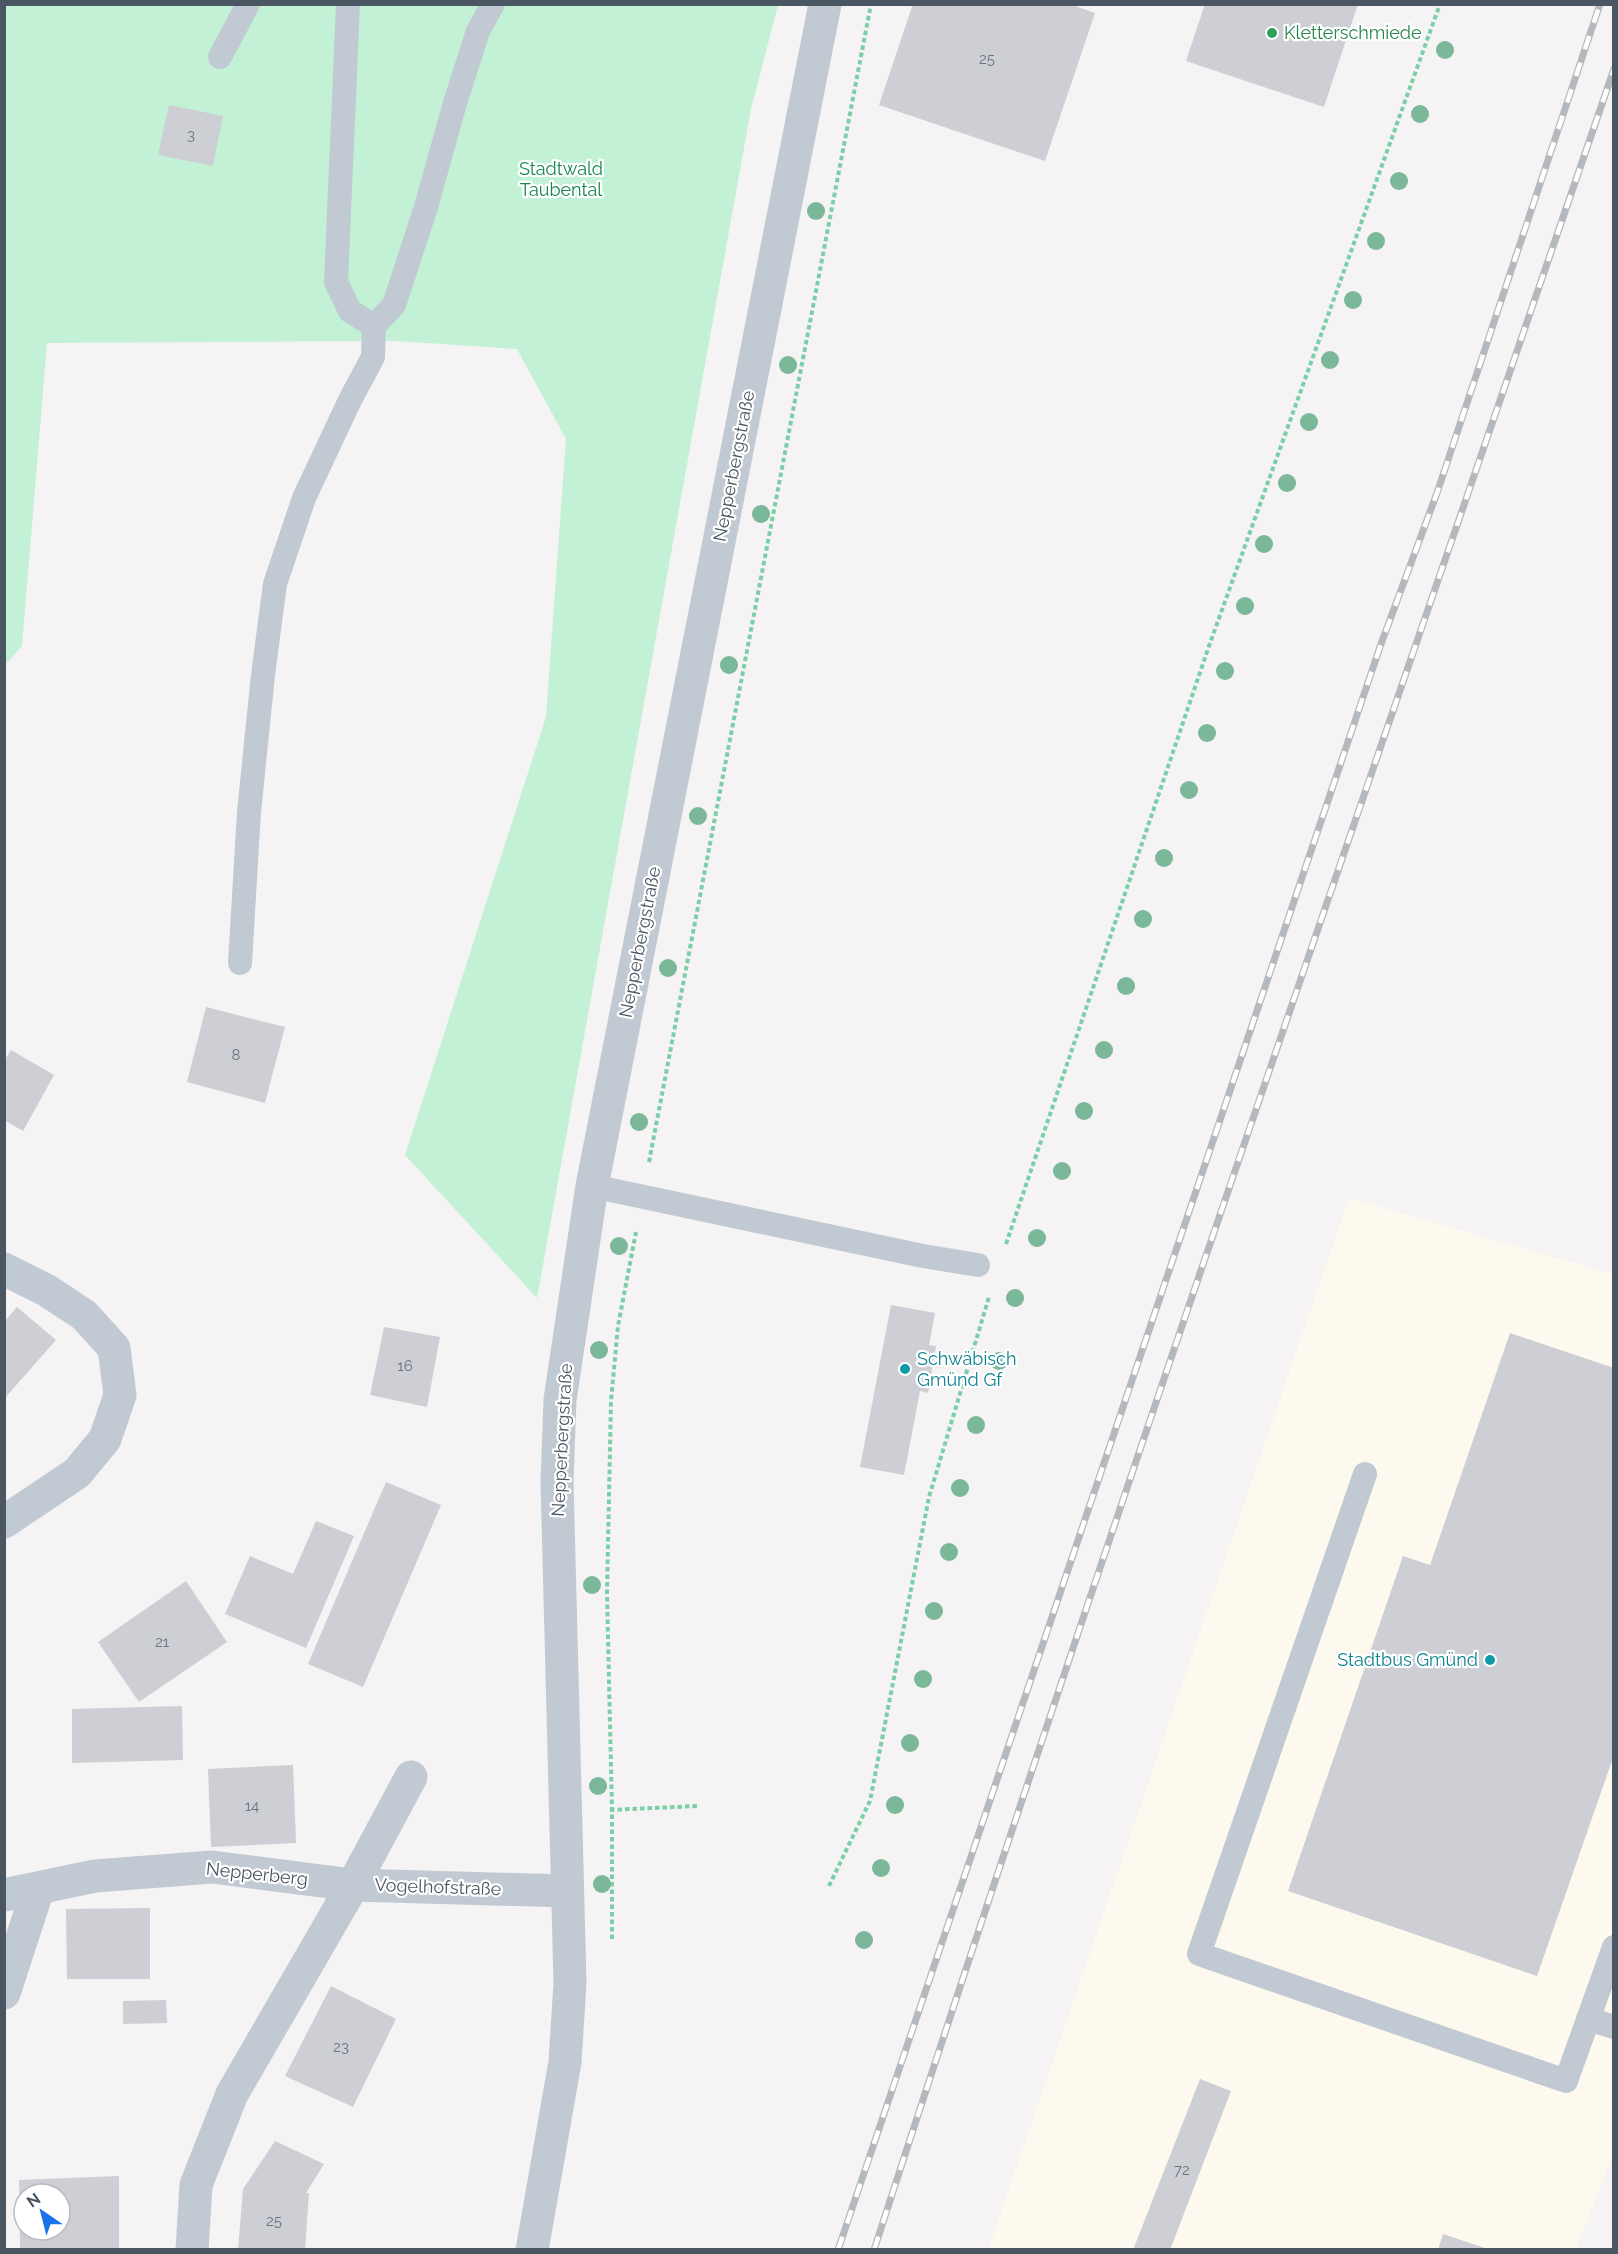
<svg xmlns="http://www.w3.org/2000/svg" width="1618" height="2254" font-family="Raleway,sans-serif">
  <rect width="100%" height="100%" fill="#f5f3f3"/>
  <path fill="#fdf9ef" d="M1349,1198L1613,1274L1614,2152L1576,2249L988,2250Z"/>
  <path fill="#c3f1d5" d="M5,5H778L751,109L537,1298L405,1155L546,717L566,439L517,349L395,341L47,343L22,646L5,665Z"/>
  <g fill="#cdcfd5" fill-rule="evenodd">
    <path d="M913,4H1069L1095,13L1045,161L879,105Z"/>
    <path d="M1205,4H1358L1324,107L1186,61Z"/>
    <path d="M169,105L223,116L213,166L158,155Z"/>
    <path d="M206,1007L285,1027L265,1103L187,1082Z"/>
    <path d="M11,1050L54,1075L23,1131L4,1120V1061Z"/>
    <path d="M891,1305L935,1313L929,1345L936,1346L928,1393L920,1391L904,1475L860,1467Z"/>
    <path d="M17,1307L56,1340L4,1399V1322Z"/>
    <path d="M384,1327L440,1337L427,1407L370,1395Z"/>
    <path d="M1510,1333L1614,1368V1755L1537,1976L1288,1891L1403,1556L1430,1565Z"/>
    <path d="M386,1482L441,1505L363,1687L308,1664Z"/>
    <path d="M316,1521L354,1536L306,1648L225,1614L250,1556L293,1574Z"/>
    <path d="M186,1581L227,1642L139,1702L98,1642Z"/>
    <path d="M182,1706L183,1760L72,1763V1709Z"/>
    <path d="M293,1765L296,1843L211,1847L208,1769Z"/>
    <path d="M150,1908V1979H67L66,1909Z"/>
    <path d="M331,1986L396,2019L353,2107L285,2076Z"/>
    <path d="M166,2000L167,2023L123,2024V2001Z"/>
    <path d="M1200,2079L1231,2091L1170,2250H1133Z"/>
    <path d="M275,2141L324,2164L306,2193H309L305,2250H238L243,2189Z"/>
    <path d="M119,2176V2250H20L19,2180ZM24,2194H60V2230H24Z"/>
    <path d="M1443,2234L1488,2249V2250H1438Z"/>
  </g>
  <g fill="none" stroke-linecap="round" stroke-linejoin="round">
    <g stroke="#7ad0a6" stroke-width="4" stroke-dasharray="4.5 3" stroke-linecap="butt">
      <path d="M649,1162L871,4"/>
      <path d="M1006,1244L1209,646L1440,4"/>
      <path d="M610,1810L697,1806"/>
      <path d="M829,1886L870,1801L929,1497L989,1297"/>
      <path d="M612,1939V1810L607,1593L611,1401L618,1326L636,1232"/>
    </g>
    <g stroke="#c1cad2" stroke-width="24">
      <path d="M348,4L336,282L350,311L374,326"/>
      <path d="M220,57L248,4"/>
      <path d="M240,963L249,812L263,675L275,584L304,498L350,400L373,357L374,326L394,305L426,207L455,103L478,31L493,4"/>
      <path d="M592,1186L923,1256L978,1265"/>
      <path d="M1365,1474L1199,1954L1566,2081L1614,1947"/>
      <path d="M1588,2019L1614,2027"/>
    </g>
    <g stroke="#c1cad2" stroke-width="33">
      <path d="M4,1269L46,1290L84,1315L114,1348L120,1395L105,1439L77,1473L4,1522"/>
      <path d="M4,1895L95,1876L212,1867L353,1885L566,1891"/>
      <path d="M4,1993L38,1889"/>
      <path d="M192,2250L196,2185L232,2094L353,1885L411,1777"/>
      <path d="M532,2250L565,2062L570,1983L557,1481L560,1400L592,1186L825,4"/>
    </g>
    <g stroke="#b5b8bd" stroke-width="7">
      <g id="rail">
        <path d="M838,2250L1381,644L1437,493L1600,4"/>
        <path d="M874,2250C1111,1519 1365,795 1614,69"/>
      </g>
    </g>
    <use href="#rail" stroke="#fff" stroke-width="4.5" stroke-dasharray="14" stroke-linecap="butt"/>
  </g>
  <g fill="#7bb799">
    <circle cx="1445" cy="50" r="9"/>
    <circle cx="1420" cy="114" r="9"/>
    <circle cx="1399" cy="181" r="9"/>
    <circle cx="816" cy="211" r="9"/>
    <circle cx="1376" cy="241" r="9"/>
    <circle cx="1353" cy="300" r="9"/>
    <circle cx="1330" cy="360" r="9"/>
    <circle cx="788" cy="365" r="9"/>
    <circle cx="1309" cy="422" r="9"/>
    <circle cx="1287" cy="483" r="9"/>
    <circle cx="761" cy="514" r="9"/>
    <circle cx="1264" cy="544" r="9"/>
    <circle cx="1245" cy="606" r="9"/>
    <circle cx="729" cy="665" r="9"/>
    <circle cx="1225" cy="671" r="9"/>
    <circle cx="1207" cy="733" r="9"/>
    <circle cx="1189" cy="790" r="9"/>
    <circle cx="698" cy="816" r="9"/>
    <circle cx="1164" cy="858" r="9"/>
    <circle cx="1143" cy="919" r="9"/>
    <circle cx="668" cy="968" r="9"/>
    <circle cx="1126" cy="986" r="9"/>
    <circle cx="1104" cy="1050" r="9"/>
    <circle cx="1084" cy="1111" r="9"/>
    <circle cx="639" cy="1122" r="9"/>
    <circle cx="1062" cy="1171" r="9"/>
    <circle cx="1037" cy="1238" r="9"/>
    <circle cx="619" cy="1246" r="9"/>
    <circle cx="1015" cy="1298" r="9"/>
    <circle cx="599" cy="1350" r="9"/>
    <circle cx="999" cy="1361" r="9"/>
    <circle cx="976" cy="1425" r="9"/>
    <circle cx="960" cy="1488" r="9"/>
    <circle cx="949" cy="1552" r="9"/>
    <circle cx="592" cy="1585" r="9"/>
    <circle cx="934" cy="1611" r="9"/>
    <circle cx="923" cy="1679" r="9"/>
    <circle cx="910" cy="1743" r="9"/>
    <circle cx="598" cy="1786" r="9"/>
    <circle cx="895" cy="1805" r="9"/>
    <circle cx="881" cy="1868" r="9"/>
    <circle cx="602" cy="1884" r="9"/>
    <circle cx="864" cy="1940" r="9"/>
  </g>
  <circle fill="#2e9e5b" stroke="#fff" stroke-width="2" cx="1272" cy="33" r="6"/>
  <g fill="#0f9aa8" stroke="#fff" stroke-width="2">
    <circle cx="905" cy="1369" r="6"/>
    <circle cx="1490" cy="1660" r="6"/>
  </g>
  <g text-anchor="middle" stroke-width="4.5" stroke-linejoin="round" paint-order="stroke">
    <g font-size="15" fill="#6b747e">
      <text x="987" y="64">25</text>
      <text x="191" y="140">3</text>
      <text x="236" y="1060">8</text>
      <text x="405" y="1371">16</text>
      <text x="162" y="1647">21</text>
      <text x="252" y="1811">14</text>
      <text x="341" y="2052">23</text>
      <text x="1182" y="2175">72</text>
      <text x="274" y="2226">25</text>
    </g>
    <g font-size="18" fill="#27864d" stroke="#fff" text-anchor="start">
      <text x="1284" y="39">Kletterschmiede</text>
    </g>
    <g font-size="18" fill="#17864f" stroke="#fff">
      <text x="561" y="175">Stadtwald<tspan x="561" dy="21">Taubental</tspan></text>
    </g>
    <g font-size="18" fill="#4a5661" stroke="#fff">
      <text transform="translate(734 466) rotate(-79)" y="6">Nepperbergstraße</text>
      <text transform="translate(640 942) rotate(-79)" y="6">Nepperbergstraße</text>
      <text transform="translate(562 1440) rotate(-87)" y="6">Nepperbergstraße</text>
      <text transform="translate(257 1874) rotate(6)" y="6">Nepperberg</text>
      <text transform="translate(438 1887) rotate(2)" y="6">Vogelhofstraße</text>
    </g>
    <g font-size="18" fill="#0d838f" stroke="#fff" text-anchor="start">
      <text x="917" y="1365">Schwäbisch<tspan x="917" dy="21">Gmünd Gf</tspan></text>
      <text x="1478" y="1666" text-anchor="end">Stadtbus Gmünd</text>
    </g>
  </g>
  <rect width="1618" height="2254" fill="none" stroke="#4a5661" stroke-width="12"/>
  <g transform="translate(42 2212) rotate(325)"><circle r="28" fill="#ffffff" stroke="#b7bbc0" stroke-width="1.5"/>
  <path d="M0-4.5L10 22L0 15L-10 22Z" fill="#1a73e8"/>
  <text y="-9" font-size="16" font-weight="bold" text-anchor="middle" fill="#4a5661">N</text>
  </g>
</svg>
